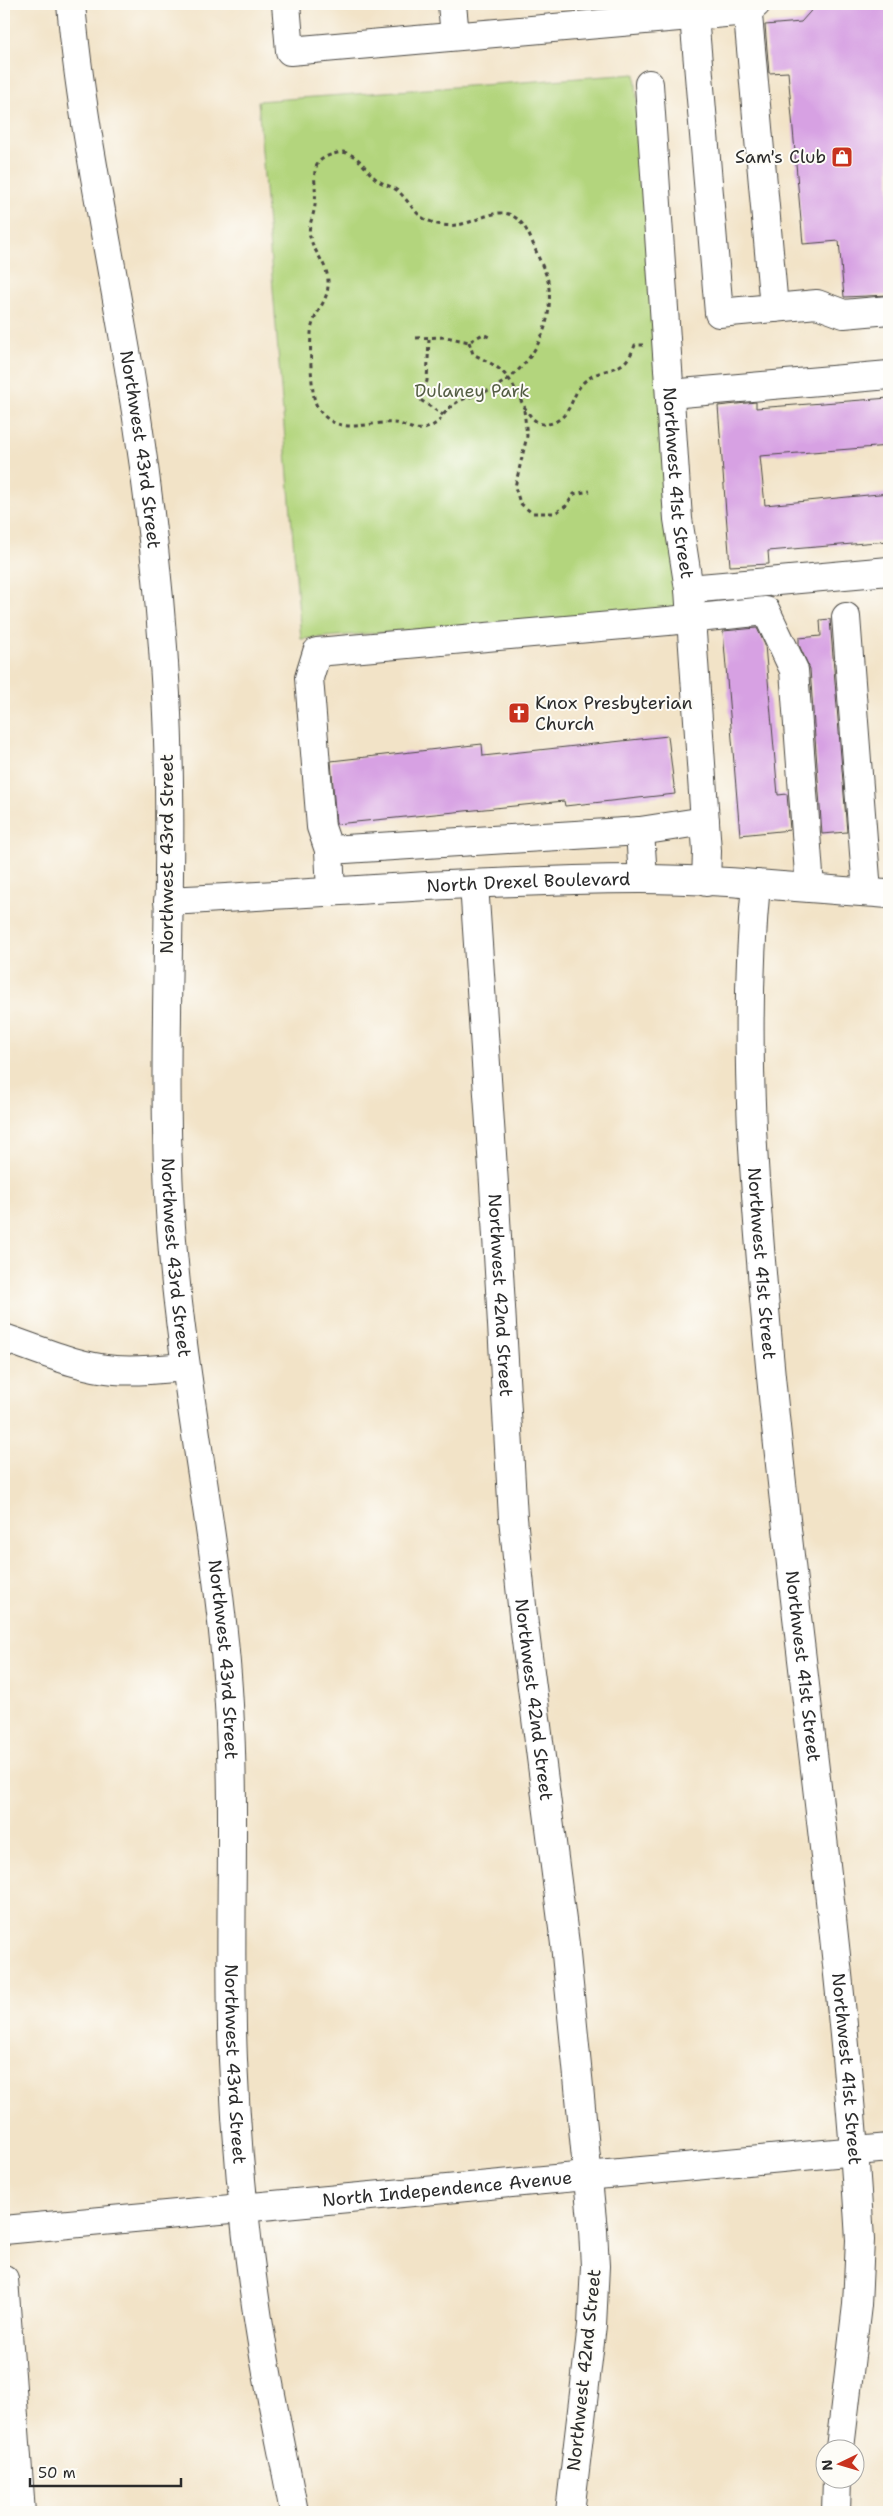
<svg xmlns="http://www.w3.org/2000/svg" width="893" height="2516" font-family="'Shantell Sans',sans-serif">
  <rect width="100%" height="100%" fill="#fdfcf7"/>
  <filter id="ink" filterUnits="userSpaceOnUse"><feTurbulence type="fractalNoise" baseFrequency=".02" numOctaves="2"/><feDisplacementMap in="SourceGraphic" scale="10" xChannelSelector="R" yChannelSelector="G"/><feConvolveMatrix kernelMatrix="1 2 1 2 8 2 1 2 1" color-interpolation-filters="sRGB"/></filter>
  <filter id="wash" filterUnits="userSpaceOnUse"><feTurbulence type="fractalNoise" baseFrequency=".0096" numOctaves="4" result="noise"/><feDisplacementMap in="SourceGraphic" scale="20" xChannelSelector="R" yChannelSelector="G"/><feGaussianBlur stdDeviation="1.12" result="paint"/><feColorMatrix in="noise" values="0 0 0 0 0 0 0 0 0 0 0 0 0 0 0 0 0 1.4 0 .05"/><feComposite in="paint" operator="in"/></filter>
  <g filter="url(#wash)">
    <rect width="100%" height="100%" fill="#f2e3c7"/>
    <path fill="#b3d57d" stroke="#6f8054" d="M635,74L680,609L301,639L258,101Z"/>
    <g id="blocks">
      <g fill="#d7a1e3">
        <path d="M817,4H889V295L844,297L839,241L803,244L788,72L769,73L765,25L801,22Z"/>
        <path d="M889,398V446L760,456L765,505L889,493V541L768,551L769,564L730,566L718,406L756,402V408Z"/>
        <path d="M830,619L847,832L822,834L810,669L799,645V638L821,636L820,620Z"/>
        <path d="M757,628L765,645L778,795L787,794L790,830L740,835L723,631Z"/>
        <path d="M668,736L675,794L565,806L564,801L336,824L331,761L482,744L483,756Z"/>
      </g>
    </g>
  </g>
  <g filter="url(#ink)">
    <use href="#blocks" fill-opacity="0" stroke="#494742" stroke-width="1"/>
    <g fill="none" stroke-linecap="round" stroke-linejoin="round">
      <g stroke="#494742" stroke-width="30">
        <g id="minor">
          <path id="s1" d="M71,4C80,109 102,213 120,317C143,442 159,568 166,694C176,872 159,1050 171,1227C182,1388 220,1545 229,1705C236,1824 228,1942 233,2060C237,2157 247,2255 263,2350C272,2405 284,2458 294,2512"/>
          <path d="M286,4L290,51L748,11L756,4"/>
          <path d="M452,4L455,36"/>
          <path d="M693,4L719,313L817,304L844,314L889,310"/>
          <path d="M747,4L774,308"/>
          <path id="s2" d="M649,84L678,519L689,589L707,851L706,882"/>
          <path d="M670,394L889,375"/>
          <path d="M689,589L889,571"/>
          <path d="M846,617L867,892"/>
          <path d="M640,831L643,879"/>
          <path d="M329,850L640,831L705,821"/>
          <path id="s3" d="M474,884L494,1184L513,1518L524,1625L565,1944L593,2230L595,2266L592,2325L570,2512"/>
          <path id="s4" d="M756,884C741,1041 755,1198 769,1355C796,1650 843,1944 860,2240L857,2305L840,2448"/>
          <path d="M331,892L329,850L321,827L309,678L317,652L668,621L766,611L794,670L810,888"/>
          <path id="s5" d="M168,901C325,893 483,880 640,879C723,879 806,889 889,894"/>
          <path d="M4,1338C40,1350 77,1367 115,1370C139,1372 162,1369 185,1367"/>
          <path id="s6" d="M4,2230L889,2148"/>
          <path d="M4,2279L21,2512"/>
          <path d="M836,2512L837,2478"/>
        </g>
      </g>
      <g stroke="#494742" stroke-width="3" stroke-dasharray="4 4" stroke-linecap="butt">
        <path d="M343,152C361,156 363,168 376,179C383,185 393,186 399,192C407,199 414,212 423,218C465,242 490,199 516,218C528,227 532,242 538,256C541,264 546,272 548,281C557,333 523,382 473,396C459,400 453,403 444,414C441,418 439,422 435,424C432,426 426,429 423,429C411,431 403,423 393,423C374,421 349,432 331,421C324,417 317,409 315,401C311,390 309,338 312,326C316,311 328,300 328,285C329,265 316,256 311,240C306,227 314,217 315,205C318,178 303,158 343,152Z"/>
        <path d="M416,338L446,337L469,342L483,334L491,338"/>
        <path d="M429,339L427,381L419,399L443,415"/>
        <path d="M469,342L473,354C486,361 499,366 508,378C521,392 529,440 560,419C573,409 573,391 585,381C608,363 623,377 635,345H643"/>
        <path d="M524,410L527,436L515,487L520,503L532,513H555L566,506L574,494L590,491"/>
      </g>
      <use href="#minor" stroke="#fff" stroke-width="28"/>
    </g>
  </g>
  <defs>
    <g id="shop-square" transform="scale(1.125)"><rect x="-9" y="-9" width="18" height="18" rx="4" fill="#c8321e" stroke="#fdfcf7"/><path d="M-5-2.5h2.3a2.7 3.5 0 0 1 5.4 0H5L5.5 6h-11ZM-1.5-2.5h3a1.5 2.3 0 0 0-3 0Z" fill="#fff"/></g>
    <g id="church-square" transform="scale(1.125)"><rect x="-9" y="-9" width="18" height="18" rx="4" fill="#c8321e" stroke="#fdfcf7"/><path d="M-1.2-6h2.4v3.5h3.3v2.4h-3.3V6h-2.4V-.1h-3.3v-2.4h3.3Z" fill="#fff"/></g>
  </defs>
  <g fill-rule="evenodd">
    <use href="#shop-square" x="842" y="157"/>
    <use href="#church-square" x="519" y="713"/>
  </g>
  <g text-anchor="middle" stroke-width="4" stroke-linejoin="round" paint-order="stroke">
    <g font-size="18" fill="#2b2b2b" stroke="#fdfcf7" text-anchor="end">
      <text x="826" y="163">Sam's Club</text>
      <text x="535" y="709" text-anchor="start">Knox Presbyterian<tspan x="535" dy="21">Church</tspan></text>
    </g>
    <g font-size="18" fill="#545e44" stroke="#fdfcf7">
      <text x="472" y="397">Dulaney Park</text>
    </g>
    <g font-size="18" fill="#2b2b2b" stroke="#fdfcf7">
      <text dy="6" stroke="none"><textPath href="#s1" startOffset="451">Northwest 43rd Street</textPath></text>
      <text dy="6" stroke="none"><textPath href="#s2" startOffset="400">Northwest 41st Street</textPath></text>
      <text transform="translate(167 854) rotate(-90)" y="6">Northwest 43rd Street</text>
      <text dy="6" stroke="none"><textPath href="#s5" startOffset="361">North Drexel Boulevard</textPath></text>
      <text dy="6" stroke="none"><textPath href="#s1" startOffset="1261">Northwest 43rd Street</textPath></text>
      <text dy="6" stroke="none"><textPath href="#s4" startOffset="380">Northwest 41st Street</textPath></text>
      <text dy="6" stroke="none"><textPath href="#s3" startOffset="412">Northwest 42nd Street</textPath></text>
      <text dy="6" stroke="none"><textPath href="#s1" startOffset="1666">Northwest 43rd Street</textPath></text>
      <text dy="6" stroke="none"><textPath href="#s4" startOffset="785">Northwest 41st Street</textPath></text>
      <text dy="6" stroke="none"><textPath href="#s3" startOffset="818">Northwest 42nd Street</textPath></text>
      <text dy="6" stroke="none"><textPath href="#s1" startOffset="2071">Northwest 43rd Street</textPath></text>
      <text dy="6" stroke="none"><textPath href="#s4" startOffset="1190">Northwest 41st Street</textPath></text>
      <text dy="6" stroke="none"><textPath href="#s6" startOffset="445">North Independence Avenue</textPath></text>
      <text transform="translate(584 2370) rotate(-84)" y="6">Northwest 42nd Street</text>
    </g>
  </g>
  <rect width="893" height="2516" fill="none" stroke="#fdfcf7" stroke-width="20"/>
  <g transform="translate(840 2464) rotate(265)"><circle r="24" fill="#fdfcf7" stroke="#a9a8a5"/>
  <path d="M0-4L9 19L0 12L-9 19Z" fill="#c8321e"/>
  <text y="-8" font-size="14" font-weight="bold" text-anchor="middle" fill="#2b2b2b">N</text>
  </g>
  <path d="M30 2478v8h151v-8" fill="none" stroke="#2b2b2b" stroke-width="2.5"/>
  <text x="38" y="2478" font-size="15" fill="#2b2b2b" stroke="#fdfcf7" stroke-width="4" paint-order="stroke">50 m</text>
</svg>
